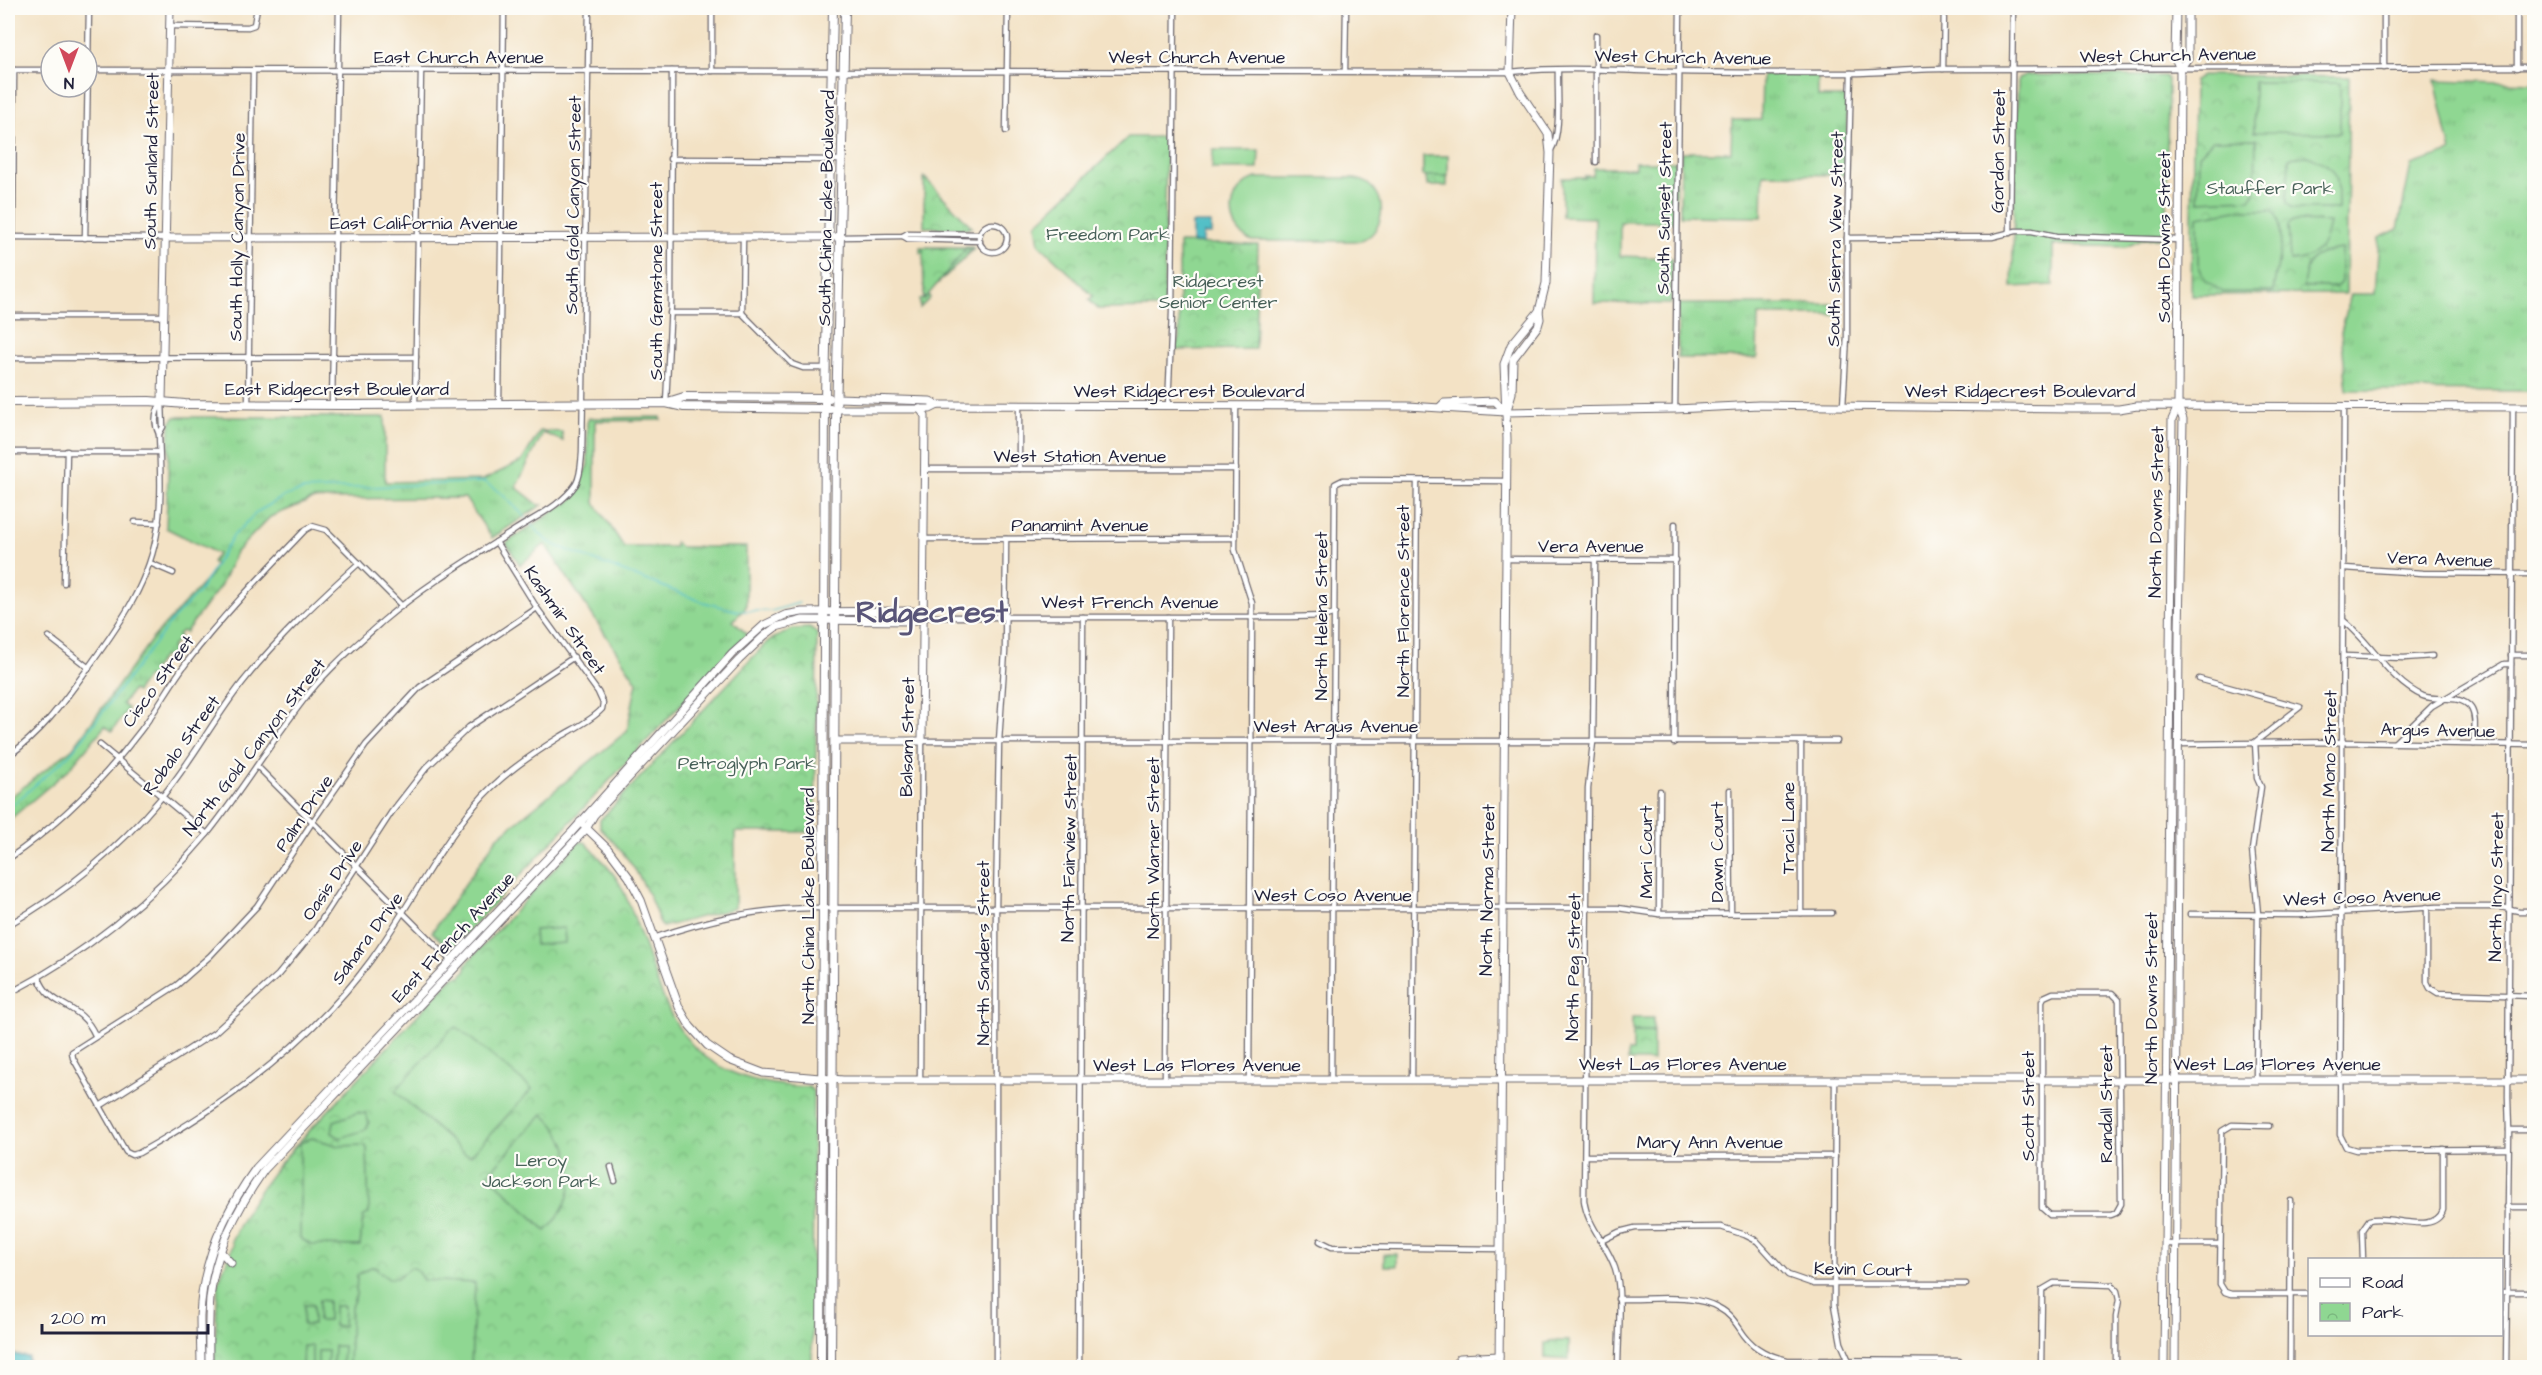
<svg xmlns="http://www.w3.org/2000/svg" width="2542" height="1375" font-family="'Architects Daughter',sans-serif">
  <defs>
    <pattern id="grass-tufts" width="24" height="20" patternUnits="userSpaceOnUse" patternTransform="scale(1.5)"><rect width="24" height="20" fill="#8fd792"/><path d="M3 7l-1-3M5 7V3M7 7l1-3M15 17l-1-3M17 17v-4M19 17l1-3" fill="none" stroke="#7bb87f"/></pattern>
    <pattern id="park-crowns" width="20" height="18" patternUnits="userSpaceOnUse" patternTransform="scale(1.5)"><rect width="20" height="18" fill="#8fd792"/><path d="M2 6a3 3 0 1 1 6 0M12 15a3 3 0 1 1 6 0" fill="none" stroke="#7bb87f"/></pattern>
  </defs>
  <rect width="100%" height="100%" fill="#fdfcf7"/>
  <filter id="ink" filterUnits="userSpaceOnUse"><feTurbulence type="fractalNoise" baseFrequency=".0167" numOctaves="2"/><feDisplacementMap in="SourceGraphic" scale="12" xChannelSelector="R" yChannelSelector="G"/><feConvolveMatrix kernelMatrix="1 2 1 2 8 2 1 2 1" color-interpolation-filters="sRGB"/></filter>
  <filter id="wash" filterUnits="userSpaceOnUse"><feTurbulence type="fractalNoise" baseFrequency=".008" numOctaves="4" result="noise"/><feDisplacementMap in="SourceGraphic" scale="24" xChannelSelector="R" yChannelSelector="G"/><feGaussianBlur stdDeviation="1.35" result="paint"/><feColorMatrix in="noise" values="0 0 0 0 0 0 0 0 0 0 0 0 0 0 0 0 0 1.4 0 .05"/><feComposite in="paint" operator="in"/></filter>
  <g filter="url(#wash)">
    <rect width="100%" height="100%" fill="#f3e2c5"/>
    <g fill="url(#grass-tufts)" stroke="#587c66" stroke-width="1.5">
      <path d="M1762,74L1818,75V97H1847V175L1763,174L1762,217L1680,216L1681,152H1731L1732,120H1761Z"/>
      <path d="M2025,75L2165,76L2168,80L2166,237L2144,239L2126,247L2053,245V285L2012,287L2018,78Z"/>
      <path d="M2435,80L2534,83V391L2347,390L2341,332L2351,294H2375L2379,238L2398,229L2411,165L2451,152Z"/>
      <path d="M1635,162H1676L1675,222H1620V256L1672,258L1671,304L1594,303L1595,218L1562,217V178H1585V176H1593L1594,168H1635Z"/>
      <path d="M920,247H972L974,249L928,293L930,298L920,308V299H924L925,254L920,253Z"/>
      <path d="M1678,304H1841V315H1758L1757,358H1678Z"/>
      <path d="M175,417H385V482L483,480L522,461L540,431L562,432L563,441L543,433L516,487L539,505H542L492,538L465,498L314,499L270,517L236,552L221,585L185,633L182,631L178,635L180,637L171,648L174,652L169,659L163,656L152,671L155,674L152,679L147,676L136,692L133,690L122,704L128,709L112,731L105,726L68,770L8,821V799L73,748L152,639L211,575L215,564L212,562L218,554L166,528L170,423Z"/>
      <path d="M661,417V420L595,421V503L624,547H675V542L680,547H746V607L733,621L747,634L453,947H447L432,932L497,838L627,731L637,682L545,544L520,565L506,543L571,500L588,465L587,423L589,418Z"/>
    </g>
    <g fill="url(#park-crowns)" stroke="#587c66" stroke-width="1.5">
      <path d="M2202,75L2349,77L2346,294L2191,295L2194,81Z"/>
      <path d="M1128,137H1166L1164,308L1098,309L1089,300L1093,296L1039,244L1036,224Z"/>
      <path d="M1423,156H1448L1447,186H1427L1426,177L1423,176Z"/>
      <path d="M924,177L972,227L967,229L924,227Z"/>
      <path d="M1179,243L1258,245L1255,349L1174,350L1179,338Z"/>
      <path d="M923,247L972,249L968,254L964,251L924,300Z"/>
      <path d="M809,628L817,633L815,832H735V908L663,927L660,924C646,883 631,858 600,828V820L768,641L793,629Z"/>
      <path d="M579,842H585C597,855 611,868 620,884C629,901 635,920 642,939C652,966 660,995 674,1020C703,1071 754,1086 809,1087L813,1091L812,1367L214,1368L218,1283L233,1245L231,1241C258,1181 297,1144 341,1097C378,1057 416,1017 453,977L461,976L466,969V964Z"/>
      <path d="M1633,1032H1653V1061H1628V1051H1633Z"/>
      <path d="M1550,1341H1569V1360L1545,1358V1343H1550Z"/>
    </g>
    <g fill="#8fd792" stroke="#587c66" stroke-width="1.5">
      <path d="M2254,82L2340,83V133L2254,132Z"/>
      <path d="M2256,139L2255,192L2250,199L2198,201L2199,155L2213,140Z"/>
      <path d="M1213,150H1259L1258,169H1212Z"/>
      <rect x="1423" y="156" width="25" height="20"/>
      <path d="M2307,156C2343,168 2337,178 2338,209H2293L2287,203L2289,158Z"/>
      <path d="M1256,178H1352C1358,180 1366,181 1370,185C1389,201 1383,233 1361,241H1252C1223,228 1227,188 1256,178Z"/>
      <path d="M2236,210H2273C2289,230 2276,268 2273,292H2223L2205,280L2198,264V217Z"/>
      <path d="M2292,221L2329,222C2325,248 2316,259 2290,261L2288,225Z"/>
      <path d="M2341,249V282L2336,287H2303C2306,259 2313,253 2341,249Z"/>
      <path d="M564,928L565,943L535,945L534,930Z"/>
      <rect x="1632" y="1018" width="21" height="13"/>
      <path d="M457,1027L532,1089L471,1155L465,1154L395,1091L450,1030Z"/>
      <path d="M360,1112L361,1114L365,1113L369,1122L365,1130L340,1138L332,1133L334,1121Z"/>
      <path d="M543,1114C579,1146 581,1197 546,1231L488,1174Z"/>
      <path d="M312,1138L339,1146L364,1145L367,1148L369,1213L363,1217L360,1246L311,1245L300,1238V1143Z"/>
      <rect x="1384" y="1254" width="13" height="12"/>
      <path d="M371,1267H377L378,1271L389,1279L397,1278L411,1267L416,1269L423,1280L475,1283L471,1367H349L351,1307L356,1295L357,1275Z"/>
      <path d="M319,1300L328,1301V1321H318Z"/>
      <path d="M304,1305H313V1325H303Z"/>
      <path d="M334,1306H344L343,1326H334Z"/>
      <path d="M303,1346H312V1366H302Z"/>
      <path d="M334,1346H343L342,1367L333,1366Z"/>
      <path d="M318,1351H328L327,1367H318Z"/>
    </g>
    <g fill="#52c0c7" stroke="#3a7181" stroke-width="1.5">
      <path d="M1192,223H1211V234H1203V243H1192Z"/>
      <path d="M8,1353L28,1357V1367H8Z"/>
    </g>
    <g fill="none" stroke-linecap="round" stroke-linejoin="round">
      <g stroke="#52c0c7" stroke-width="1.5">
        <path d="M530,523L546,540L557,546L703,602L738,611H772L799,603"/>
        <path d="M8,809L69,755L83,738L173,619L199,592L233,536L257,512L285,496L304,490L485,482L502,494L527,519"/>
      </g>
    </g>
  </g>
  <g filter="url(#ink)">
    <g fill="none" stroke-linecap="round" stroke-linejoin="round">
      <g stroke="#6b656b" stroke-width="7">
        <g id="street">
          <path d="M2517,8V68"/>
          <path d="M170,26L248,27L254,25L257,8"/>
          <path d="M1596,35V162"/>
          <path d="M2384,68V8"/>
          <path d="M1943,69L1944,8"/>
          <path d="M8,70H51"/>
          <path d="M87,70L1510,72C1566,66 1624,71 1680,72C1737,73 1793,73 1850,73C1881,73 1911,69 1942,69C2140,69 2337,69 2534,67"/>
          <path d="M712,71V8"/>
          <path d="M1345,71L1346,8"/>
          <path d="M1006,131L1008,8"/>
          <path d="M1551,150C1562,133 1557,92 1558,70"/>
          <path d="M670,159L842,160"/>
          <circle cx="993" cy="238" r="14"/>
          <path d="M2010,233L2013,8"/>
          <path d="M903,236L908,239L980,241"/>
          <path d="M8,237L165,238"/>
          <path d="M13,237L14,70V80"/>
          <path d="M743,237L742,313L792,364L803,368H827"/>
          <path d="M841,237L903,236L908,233L980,234"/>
          <path d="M85,238L89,8"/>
          <path d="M1847,238L1992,237L2016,231H2032L2056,236L2179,240"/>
          <path d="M670,313H742"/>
          <path d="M8,316H163"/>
          <path d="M8,358L416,357"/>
          <path d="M415,403L421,71"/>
          <path d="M499,403L504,8"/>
          <path d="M666,403L671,304L672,71"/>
          <path d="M248,405L253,71"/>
          <path d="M332,405L339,8"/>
          <path d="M1168,406L1172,313L1175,8"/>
          <path d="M1236,406L1235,550L1252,603V617L1249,1080"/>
          <path d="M1843,406L1847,337V238L1851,73"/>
          <path d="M2344,407L2340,1135L2346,1147L2356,1150L2508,1149"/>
          <path d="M1675,409L1680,8"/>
          <path d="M159,434L163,427L162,402"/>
          <path d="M8,452H159"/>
          <path d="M925,469H1236"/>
          <path d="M1019,469V406"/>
          <path d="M135,522L159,523"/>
          <path d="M924,539L1235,538"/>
          <path d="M496,542L537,608L598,692L603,703L602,709C591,721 573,729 560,737C530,756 498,777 475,805C435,853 408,909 371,960C311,1042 227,1104 139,1153L132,1155L126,1152L73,1058L72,1052L177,985L210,956L257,906L313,821L366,745L420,687L537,608"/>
          <path d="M1506,559L1676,560"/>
          <path d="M1595,560L1593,742L1588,789L1584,1200C1587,1226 1607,1244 1615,1268C1623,1291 1618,1341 1618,1368"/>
          <path d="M150,563L173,573"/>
          <path d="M2344,568L2423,573L2534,574"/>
          <path d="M64,583L67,451"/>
          <path d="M924,617H1290L1326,616L1335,613"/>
          <path d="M2344,621C2372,643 2389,681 2423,696C2438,702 2460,693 2471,708C2477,717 2474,733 2474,744"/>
          <path d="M49,637L89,668"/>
          <path d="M2511,655H2534"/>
          <path d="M2344,656L2404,658L2432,656"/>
          <path d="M2199,679L2300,707L2255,742L2257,778L2261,787L2252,850L2258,914L2256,1078"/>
          <path d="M1801,742V913"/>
          <path d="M1674,743L1675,524"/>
          <path d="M2394,743L2432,706L2504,664H2511"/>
          <path d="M2179,744L2342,742L2534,745"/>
          <path d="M100,745L207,834"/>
          <path d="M8,756C42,733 64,701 88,668C120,624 151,581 158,526C162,496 160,463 159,434C153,422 155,412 162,402"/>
          <path d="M257,766L452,962"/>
          <path d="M1730,790L1731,913"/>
          <path d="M8,859C58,825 104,779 141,730C158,708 170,684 187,662C223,615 264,573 305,530L312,526L326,530L401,605"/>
          <path d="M2427,907V982L2430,988L2438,993L2534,996"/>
          <path d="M1659,914L1660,791"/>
          <path d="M2190,914L2299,915L2437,907H2501L2519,911H2534"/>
          <path d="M8,925C65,893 118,849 161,798C191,763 213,720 242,683C277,639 317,601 359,563"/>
          <path d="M654,938C709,919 755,909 813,908H1618L1659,914L1832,913"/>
          <path d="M39,978C50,1009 80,1001 95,1035"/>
          <path d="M2053,993H2112L2119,1000L2121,1204L2116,1213L2111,1215H2050L2042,1208V1001L2044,997Z"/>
          <path d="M8,994C85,954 152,900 208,833C244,788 273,738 309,693C331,666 358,643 384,620C424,586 471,558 515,530C535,517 562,505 576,484C581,475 581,463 582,453L589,8"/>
          <path d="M1835,1079L1834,1305L1841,1343L1852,1368"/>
          <path d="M920,1080L922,741H1837"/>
          <path d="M1165,1080L1168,617"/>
          <path d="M1331,1080L1335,484L1343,480L1507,481"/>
          <path d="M1412,1080L1417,481"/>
          <path d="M100,1106L214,1033L278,975L315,930L391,813L426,768L469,727L574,657"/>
          <path d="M2269,1126L2232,1125L2222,1131L2220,1284L2225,1292L2231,1294H2310"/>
          <path d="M2509,1130H2534"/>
          <path d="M1585,1156H1835"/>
          <path d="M611,1167L615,1181"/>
          <path d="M2507,1207H2534"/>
          <path d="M1320,1241L1332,1247L1499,1249"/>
          <path d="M1601,1241L1619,1232L1635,1228L1721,1227L1745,1235L1757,1241L1788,1275L1814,1284H1966"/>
          <path d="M2165,1244H2220"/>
          <path d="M2363,1260L2362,1230L2369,1220C2389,1214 2435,1236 2443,1210V1149"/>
          <path d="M2502,1292H2534"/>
          <path d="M1618,1299C1648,1300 1694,1293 1719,1308C1731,1314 1737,1325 1744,1335C1755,1350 1770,1356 1787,1360L1959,1361"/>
          <path d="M2435,1367V1368"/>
          <path d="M996,1368V908L999,741L1005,652L1006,539"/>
          <path d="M1079,1368L1083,617"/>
          <path d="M2041,1368L2042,1290L2054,1283L2112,1285L2117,1291L2119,1300L2116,1317V1368"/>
          <path d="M2223,1368V1367"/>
          <path d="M2290,1368L2291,1201"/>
          <path d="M2506,1368L2509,1130L2508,1097L2513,407"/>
        </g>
      </g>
      <g stroke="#6b656b" stroke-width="9">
        <g id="secondary">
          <path d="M2180,69L2188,58V8"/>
          <path d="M165,238L841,237"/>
          <path d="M837,398L930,401L938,405"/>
          <path d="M162,402L170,8"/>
          <path d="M1440,407L1444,403L1495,401L1506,412"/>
          <path d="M837,409H930L938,405L1408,406L1506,412L1675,409L1759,405L2072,409H2119L2137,406L2534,407"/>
          <path d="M1507,410L1512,393L1513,359L1538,326L1540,319L1539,311"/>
          <path d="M835,741H922L925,416L920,409"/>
          <path d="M580,822L608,849L629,877L641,900L679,1007L690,1026L707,1045L729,1060L763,1073L843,1080H2534"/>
          <path d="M220,1251L231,1263"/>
          <path d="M201,1368C201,1351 200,1334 200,1317C202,1261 224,1212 256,1168L571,833L732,654L764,625L785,615L802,612L913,611L924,617"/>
          <path d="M209,1368C209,1344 208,1321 210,1298C215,1250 237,1209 264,1170L586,829L594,815L739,660L764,636L776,627L803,620L913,621L924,617"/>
          <path d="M1452,1368L1460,1358L1499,1356"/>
          <path d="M1473,1368L1478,1356"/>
          <path d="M1499,1368L1507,439L1504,364L1511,345L1539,311L1546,283L1550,153L1548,134L1520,92L1510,72L1512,8"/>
          <path d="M2164,1368L2172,420L2178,406L2180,69L2175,58L2176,8"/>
          <path d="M2175,1368L2179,632L2183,419L2178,406"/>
        </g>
      </g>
      <g stroke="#6b656b" stroke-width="10">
        <g id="primary">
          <path d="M8,402L149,401L185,404L346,405L666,403L684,407L830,409"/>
          <path d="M668,402L684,397L829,398"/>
          <path d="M821,1368L825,398L833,8"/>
          <path d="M831,1368L836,418L845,8"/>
        </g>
      </g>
      <use href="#street" stroke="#fff" stroke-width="4.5"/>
      <use href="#secondary" stroke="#fff" stroke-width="7"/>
      <use href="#primary" stroke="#fff" stroke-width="8"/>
    </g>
  </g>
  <g text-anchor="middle" stroke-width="4.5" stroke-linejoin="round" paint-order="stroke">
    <g font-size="18" fill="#22223b" stroke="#fdfcf7">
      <text transform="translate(2168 55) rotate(-1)" y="6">West Church Avenue</text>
      <text x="459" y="63">East Church Avenue</text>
      <text x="1197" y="63">West Church Avenue</text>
      <text transform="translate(1683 57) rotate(1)" y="6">West Church Avenue</text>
      <text transform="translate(1998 151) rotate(-89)" y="6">Gordon Street</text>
      <text transform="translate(151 161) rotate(-89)" y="6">South Sunland Street</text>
      <text transform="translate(573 205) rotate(-89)" y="6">South Gold Canyon Street</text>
      <text transform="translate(826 208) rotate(-89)" y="6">South China Lake Boulevard</text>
      <text transform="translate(1664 208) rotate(-89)" y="6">South Sunset Street</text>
      <text x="424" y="229">East California Avenue</text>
      <text transform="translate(237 237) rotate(-89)" y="6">South Holly Canyon Drive</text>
      <text transform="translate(2164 237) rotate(-90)" y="6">South Downs Street</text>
      <text transform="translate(1835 239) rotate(-89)" y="6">South Sierra View Street</text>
      <text transform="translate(656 281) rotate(-90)" y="6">South Gemstone Street</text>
      <text x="337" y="395">East Ridgecrest Boulevard</text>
      <text x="1189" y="397">West Ridgecrest Boulevard</text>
      <text x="2020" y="397">West Ridgecrest Boulevard</text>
      <text x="1080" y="462">West Station Avenue</text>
      <text transform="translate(2156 512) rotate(-89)" y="6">North Downs Street</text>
      <text x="1080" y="531">Panamint Avenue</text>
      <text x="1591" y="552">Vera Avenue</text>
      <text transform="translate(2440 559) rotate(2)" y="6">Vera Avenue</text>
      <text transform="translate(1403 601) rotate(-90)" y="6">North Florence Street</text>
      <text x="1130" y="608">West French Avenue</text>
      <text transform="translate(1321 616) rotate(-90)" y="6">North Helena Street</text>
      <text transform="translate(565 620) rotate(55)" y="6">Kashmir Street</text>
      <text transform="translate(158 681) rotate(-54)" y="6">Cisco Street</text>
      <text x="1336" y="732">West Argus Avenue</text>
      <text transform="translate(2438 730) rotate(1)" y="6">Argus Avenue</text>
      <text transform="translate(907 737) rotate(-89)" y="6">Balsam Street</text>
      <text transform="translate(181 745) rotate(-54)" y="6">Robalo Street</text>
      <text transform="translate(254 747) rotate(-52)" y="6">North Gold Canyon Street</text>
      <text transform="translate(2329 771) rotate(-89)" y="6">North Mono Street</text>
      <text transform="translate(304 813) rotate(-56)" y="6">Palm Drive</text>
      <text transform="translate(1788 828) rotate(-90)" y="6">Traci Lane</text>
      <text transform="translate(1069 848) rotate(-89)" y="6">North Fairview Street</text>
      <text transform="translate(1153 848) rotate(-90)" y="6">North Warner Street</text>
      <text transform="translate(1646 852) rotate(-90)" y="6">Mari Court</text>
      <text transform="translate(1717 852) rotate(-90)" y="6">Dawn Court</text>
      <text transform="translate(332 880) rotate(-56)" y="6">Oasis Drive</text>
      <text transform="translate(2496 887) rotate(-89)" y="6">North Inyo Street</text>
      <text transform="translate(1487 890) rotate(-89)" y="6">North Norma Street</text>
      <text x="1333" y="901">West Coso Avenue</text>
      <text transform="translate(2362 897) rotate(-2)" y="6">West Coso Avenue</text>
      <text transform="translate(808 906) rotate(-90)" y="6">North China Lake Boulevard</text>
      <text transform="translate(453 937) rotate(-47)" y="6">East French Avenue</text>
      <text transform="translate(367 938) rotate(-54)" y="6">Sahara Drive</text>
      <text transform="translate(983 953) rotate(-90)" y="6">North Sanders Street</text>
      <text transform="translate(1573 967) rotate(-89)" y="6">North Peg Street</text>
      <text transform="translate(2151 998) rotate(-90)" y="6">North Downs Street</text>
      <text x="1683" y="1070">West Las Flores Avenue</text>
      <text x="2277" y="1070">West Las Flores Avenue</text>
      <text x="1197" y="1071">West Las Flores Avenue</text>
      <text transform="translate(2106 1104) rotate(-90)" y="6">Randall Street</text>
      <text transform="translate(2028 1106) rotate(-90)" y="6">Scott Street</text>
      <text x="1710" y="1148">Mary Ann Avenue</text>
      <text transform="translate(1863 1269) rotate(1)" y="6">Kevin Court</text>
    </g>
    <g font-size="18" fill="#486159" stroke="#fdfcf7">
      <text x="2270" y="194">Stauffer Park</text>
      <text x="1108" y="240">Freedom Park</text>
      <text x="1218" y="287">Ridgecrest<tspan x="1218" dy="21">Senior Center</tspan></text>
      <text x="747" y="769">Petroglyph Park</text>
      <text x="541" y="1166">Leroy<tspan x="541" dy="21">Jackson Park</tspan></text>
    </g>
    <g font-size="30" font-weight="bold" fill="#595578" stroke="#fdfcf7">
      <text x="932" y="622">Ridgecrest</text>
    </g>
  </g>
  <rect width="2542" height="1375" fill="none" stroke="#fdfcf7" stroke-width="30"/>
  <rect x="2308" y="1258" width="195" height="78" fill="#fdfcf7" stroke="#a5a5ac" stroke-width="1.5"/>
  <rect x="2320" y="1278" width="30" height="9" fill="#ffffff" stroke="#a5a5ac" stroke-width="1.5"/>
  <text x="2362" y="1288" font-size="18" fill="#22223b">Road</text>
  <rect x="2320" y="1303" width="30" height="18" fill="url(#park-crowns)" stroke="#a5a5ac" stroke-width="1.5"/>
  <text x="2362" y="1318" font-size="18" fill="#22223b">Park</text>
  <g transform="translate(69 69) rotate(180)"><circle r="28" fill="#fdfcf7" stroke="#a5a5ac" stroke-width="1.5"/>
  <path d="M0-4.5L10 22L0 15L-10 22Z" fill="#d1495b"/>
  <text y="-9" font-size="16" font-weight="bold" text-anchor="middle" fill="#22223b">N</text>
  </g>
  <path d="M42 1324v9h166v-9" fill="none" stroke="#22223b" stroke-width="3"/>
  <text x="51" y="1324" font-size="18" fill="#22223b" stroke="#fdfcf7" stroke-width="4.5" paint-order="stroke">200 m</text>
</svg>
